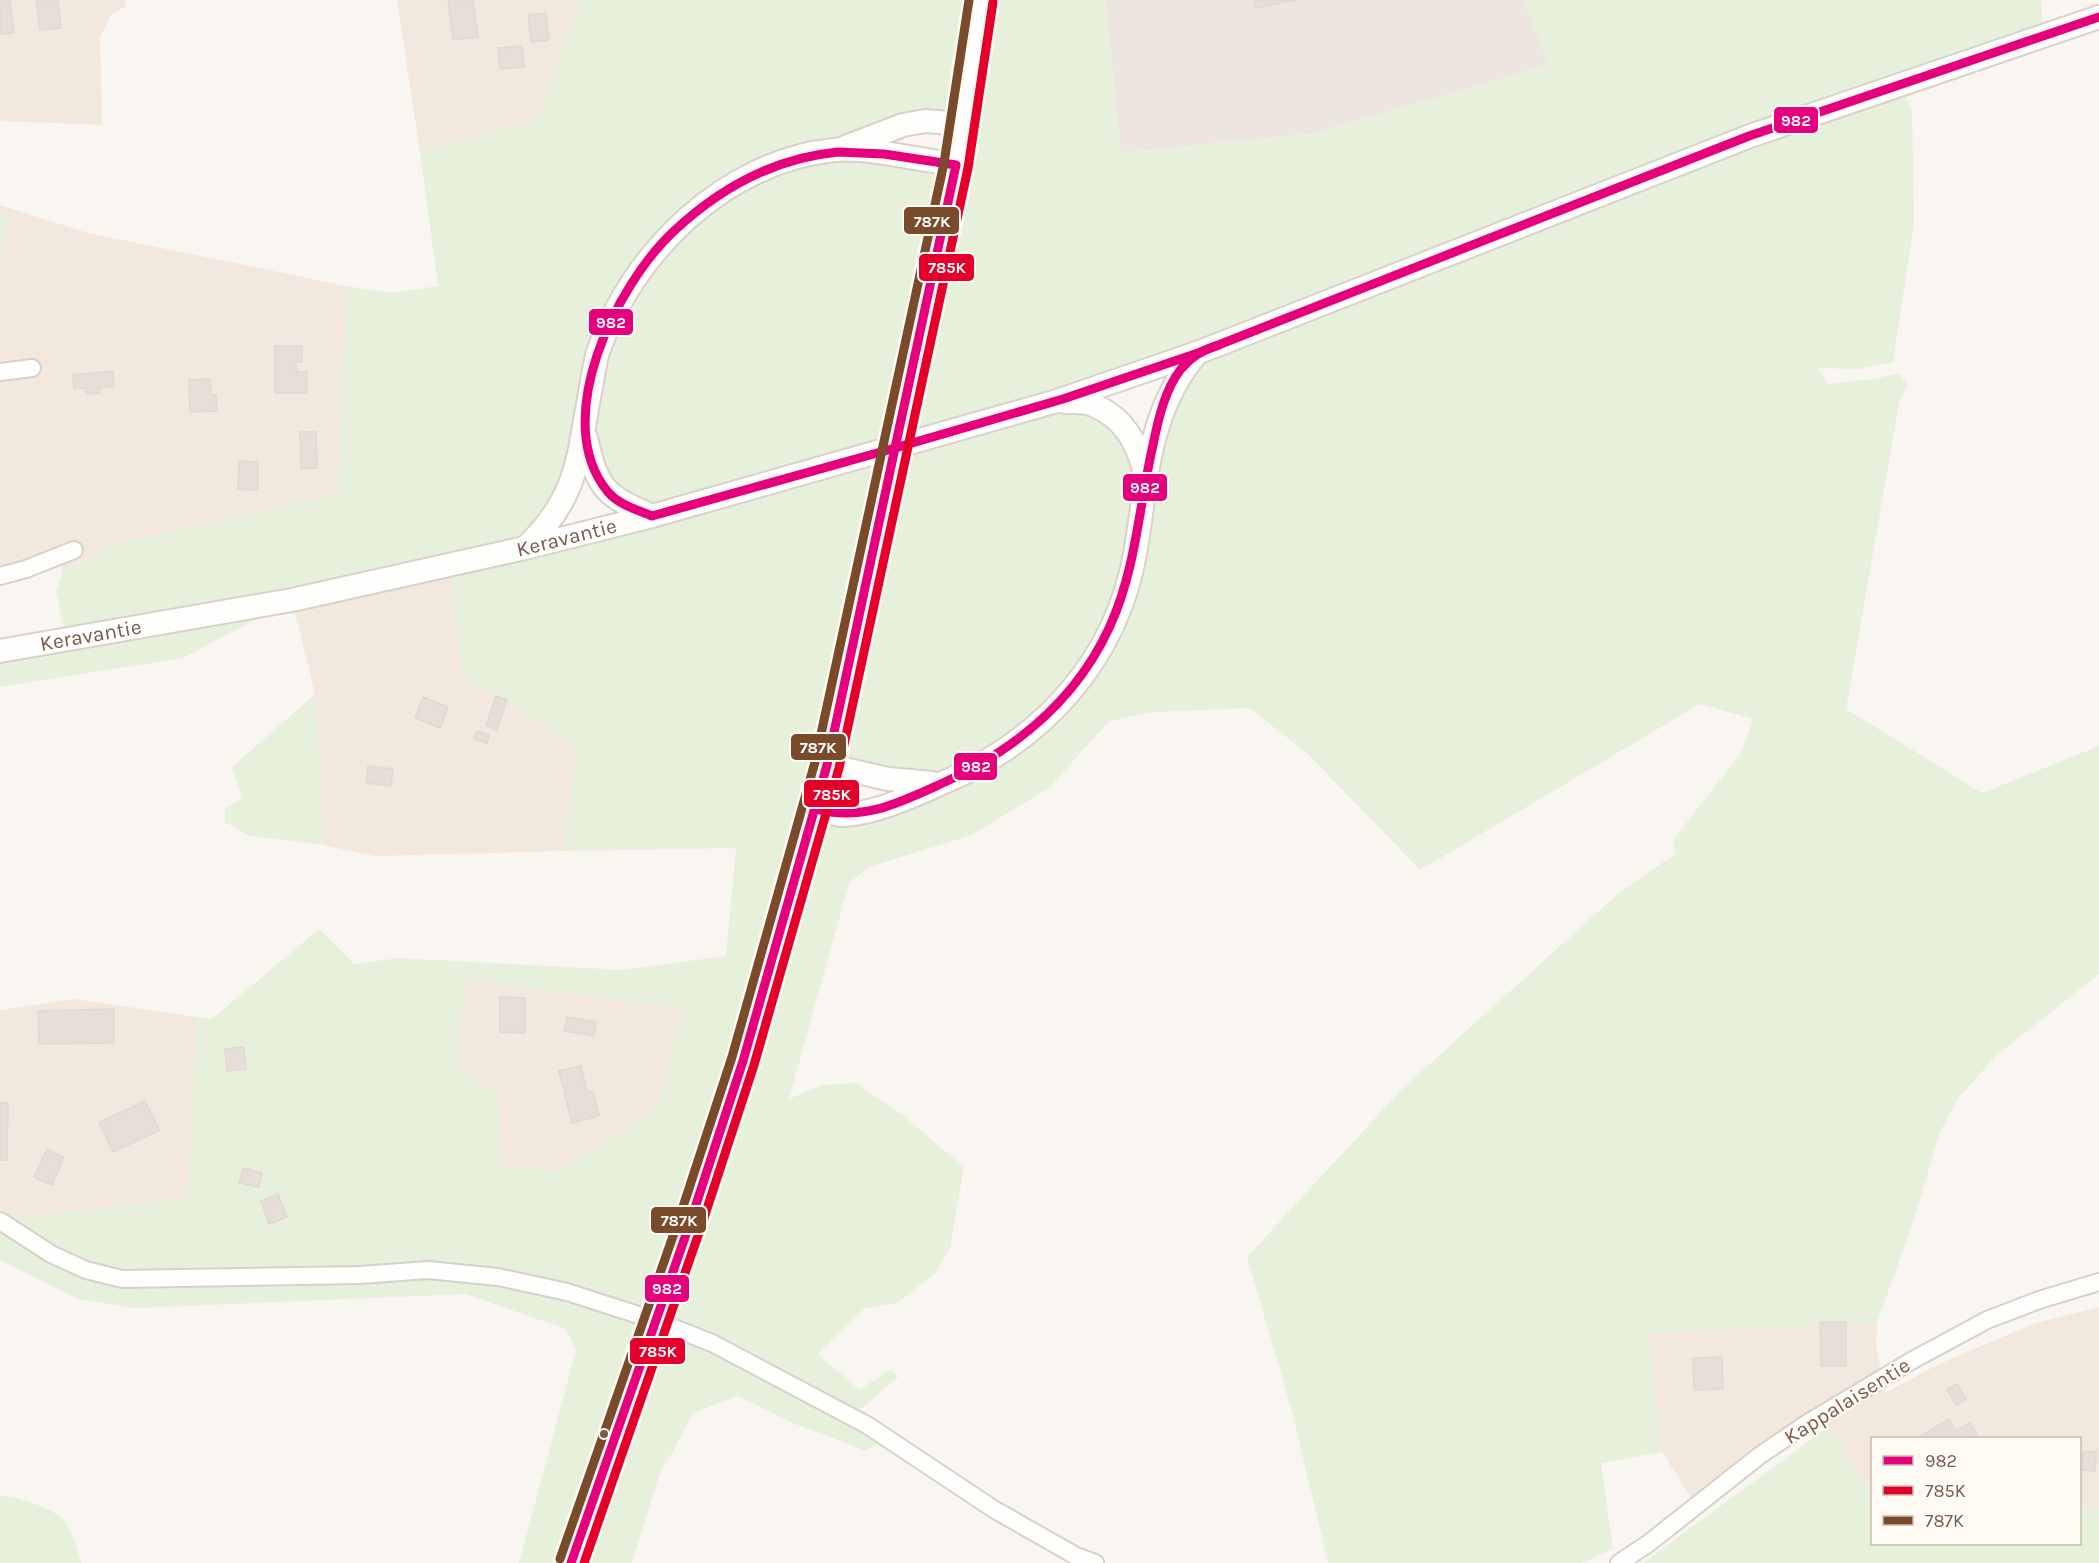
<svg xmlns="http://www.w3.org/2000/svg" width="2099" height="1563" font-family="Karla,sans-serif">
  <rect width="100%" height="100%" fill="#f9f5f0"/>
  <g fill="#f2e8de">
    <path d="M0,0H125L126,6L112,14L100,37L102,125L0,121Z"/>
    <path d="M397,0H582L537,120L420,152Z"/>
    <path d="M0,205L88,233L346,286L338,494L113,545L62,572V563L11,582H0Z"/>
    <path d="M450,564L462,676L578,746L563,851L375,856L323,845L315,694L292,600Z"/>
    <path d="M467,980L684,1008L656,1111L555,1172L498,1166L500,1109L455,1068Z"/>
    <path d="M74,999L197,1017L189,1198L18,1219L0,1209V1010Z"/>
    <path d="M2099,1307V1508L2080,1507V1438H1872V1497L1815,1406L1693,1500L1662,1452L1648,1333L1877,1323L1876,1345L1885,1393L1939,1364L2035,1323Z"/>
  </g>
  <path fill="#ede5e0" d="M1105,0H1524L1549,65L1312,134L1121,153Z"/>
  <g fill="#e7f0db" fill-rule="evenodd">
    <path d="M582,0H1105L1121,153L1312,134L1549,65L1524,0H2041L2043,35L1900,83L1912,110L1914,223L1893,362L1859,369L1818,368L1828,384L1874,379L1899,373L1908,385L1899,403L1846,709L1982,793L2099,746V974L1997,1055L1958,1098L1940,1132L1914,1219L1877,1323L1648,1333L1662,1452L1601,1463L1613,1549L1582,1563H1328L1292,1411L1247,1257L1402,1089L1619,893L1675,854L1674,839L1743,750L1753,719L1700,704L1420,870L1310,756L1250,708L1154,712L1109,721L1050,787L972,835L869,867L849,883L789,1099L822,1085L856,1083L901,1114L964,1167L950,1248L936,1272L898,1303L865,1308L818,1354L859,1390L891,1369L898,1377L855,1414L889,1440L864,1450L790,1422L738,1396L693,1413L663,1470L672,1443L658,1479L632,1563H519L576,1350L566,1329L466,1294L135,1308L78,1299L0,1260V1209L19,1218L188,1198L197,1017L212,1019L319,929L354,964L399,958L622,970L726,956L736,848L563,851L578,746L462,676L450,564L292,600L183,658L0,687V639L67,640L56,593L62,572L113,545L338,494L346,286L391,293L438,286L420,152L537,120ZM963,124L955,165L856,143ZM1196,354L1142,458L1117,419L1055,404ZM578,463L651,516L526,546ZM827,765L941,786L865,811L815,808ZM467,980L684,1008L656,1111L555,1172L498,1165L500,1109L496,1092L455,1068Z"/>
    <path d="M0,214L6,216L10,227L3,249L0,250Z"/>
    <path d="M315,694L323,845L250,836L225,822V809L242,798L232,767Z"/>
    <path d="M1828,1427L1872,1497V1544H2080V1507L2099,1508V1563H1643Z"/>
    <path d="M0,1496C15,1496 46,1506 59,1516C71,1524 78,1549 81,1563H0Z"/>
  </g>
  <g fill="#e6ded7" stroke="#e2d8d2" stroke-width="1.5">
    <path d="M0,0H10L14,33L0,34Z"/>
    <path d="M36,0H58L61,28L40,30Z"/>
    <path d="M448,0H473L478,37L453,40Z"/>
    <path d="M1254,0H1296L1255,8Z"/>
    <path d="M546,13L549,40L531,42L528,15Z"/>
    <path d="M522,46L524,67L500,69L498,48Z"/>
    <path d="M275,346H302V362H296V372H307V393H275Z"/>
    <path d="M113,371L114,386L99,388L100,393L86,394V388L74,389L73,375Z"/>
    <path d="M210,379L211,395H216L217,411L190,412L189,380Z"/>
    <path d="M300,432H316L317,468L301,469Z"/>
    <path d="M239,461L258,462V490L238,489Z"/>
    <path d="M496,696L507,700L497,730L486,726Z"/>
    <path d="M423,697L448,707L440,728L415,718Z"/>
    <path d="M477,731L489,735L487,743L474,739Z"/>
    <path d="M368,766L393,769L391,786L366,783Z"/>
    <path d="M500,997L525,998V1033L500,1032Z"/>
    <path d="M114,1009V1043L39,1044L38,1011Z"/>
    <path d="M567,1017L596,1022L594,1036L564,1031Z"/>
    <path d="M244,1047L246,1069L227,1071L225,1049Z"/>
    <path d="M581,1066L587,1092L593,1091L599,1116L572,1123L559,1071Z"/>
    <path d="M145,1101L160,1130L113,1152L99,1122Z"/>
    <path d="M0,1103H8L7,1160H0Z"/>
    <path d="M47,1149L64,1157L52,1185L34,1177Z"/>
    <path d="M243,1168L262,1173L259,1187L239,1183Z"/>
    <path d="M278,1194L287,1217L269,1224L261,1201Z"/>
    <path d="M1820,1322H1846V1366H1821Z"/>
    <path d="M1722,1357L1723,1389L1694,1390L1693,1358Z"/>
    <path d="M1957,1384L1966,1399L1956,1405L1947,1389Z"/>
    <path d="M1949,1419L1956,1431L1970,1423L1979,1438H1917Z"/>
    <path d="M2083,1451L2096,1452L2095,1471L2082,1470Z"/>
  </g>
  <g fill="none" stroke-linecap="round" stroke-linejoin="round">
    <g stroke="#d7d1cb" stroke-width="20">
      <g id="street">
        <path d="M0,372L32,368"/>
        <path d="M0,576L26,569L74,550"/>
        <path d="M0,1221L51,1254L86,1270L122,1279L360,1275L428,1270L498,1277L567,1292L654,1320L712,1343L867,1425L995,1510L1076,1556L1095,1563"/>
        <path d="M1619,1563L1649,1543L1759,1456L1809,1422L1911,1361L1987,1320L2039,1300L2099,1282"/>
      </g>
    </g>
    <g stroke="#d9d2cb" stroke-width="26">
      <g id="secondary">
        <path d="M843,148L903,125L925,121L963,124"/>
        <path d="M906,401L956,165L981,0"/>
        <path d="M1065,402C1074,402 1085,401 1093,405C1123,417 1139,444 1145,475"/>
        <path d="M586,438C598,489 604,495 652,516"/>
        <path d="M526,547C578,497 578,458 590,392C593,379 594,365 598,352C632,252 726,161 834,150C866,147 922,160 956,165"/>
        <path id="s1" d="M0,651L292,600L525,548L652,516L1057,401L1197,353L1750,136L2099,17"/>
        <path d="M827,765L888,779L932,783"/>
        <path d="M815,809C823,811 833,814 841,815C874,815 920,793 949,780C1045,738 1116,659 1135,554C1148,480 1146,414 1197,353"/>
        <path d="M571,1563L654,1320L690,1223L743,1061L827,765L882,517"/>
      </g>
    </g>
    <use href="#street" stroke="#fefefd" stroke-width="16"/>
    <use href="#secondary" stroke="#fefefd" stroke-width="22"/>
    <g stroke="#d9d2cb" stroke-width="26" stroke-linecap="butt">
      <path id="secondary-bridge" d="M882,517L906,401"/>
    </g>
    <use href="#secondary-bridge" stroke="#fefefd" stroke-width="22"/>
    <g stroke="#fffaf3" stroke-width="14">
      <g id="bus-1">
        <path d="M838,152L884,154L956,165L895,448L652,516C638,510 619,505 608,492C549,421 616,285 674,231C720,188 775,158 838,152Z"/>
        <path d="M895,448L1063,399L1198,353L1749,136L2099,17"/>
        <path d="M815,809C864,822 901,802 945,782C1016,749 1077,699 1110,626C1136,569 1139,506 1153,445C1158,420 1165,389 1181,369C1192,356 1204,349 1219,345"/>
        <path d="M571,1563L690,1223L743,1061L827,765L895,448"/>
      </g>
    </g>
    <g stroke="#fffaf3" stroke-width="14">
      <path id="bus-2" d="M584,1563L701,1227L754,1065L839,768L968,168L993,2"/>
    </g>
    <g stroke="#fffaf3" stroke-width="14">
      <path id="bus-3" d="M560,1559L679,1219L732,1057L815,762L944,163L969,0"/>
    </g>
    <use href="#bus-1" stroke="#e5007d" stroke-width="9"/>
    <use href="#bus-2" stroke="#e4002b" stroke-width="9"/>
    <use href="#bus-3" stroke="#7a4b2a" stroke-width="9"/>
  </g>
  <circle fill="#7a5c4d" stroke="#fffaf3" stroke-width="2" cx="604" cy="1434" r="5"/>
  <g text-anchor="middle" stroke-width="4.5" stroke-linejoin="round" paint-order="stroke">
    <g font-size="21" fill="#7a5c4d" stroke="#fffaf3">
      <text dy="7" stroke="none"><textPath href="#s1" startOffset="578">Keravantie</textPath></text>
      <text dy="7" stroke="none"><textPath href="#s1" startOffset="92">Keravantie</textPath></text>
      <text transform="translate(1847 1401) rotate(-32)" y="7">Kappalaisentie</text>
    </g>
  </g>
  <g stroke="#fffaf3" stroke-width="2">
    <rect x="1773" y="106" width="46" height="28" rx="6" fill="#e5007d"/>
    <rect x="903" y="206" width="57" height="29" rx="6" fill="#7a4b2a"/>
    <rect x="918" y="253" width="57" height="29" rx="6" fill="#e4002b"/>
    <rect x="588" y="308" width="46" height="28" rx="6" fill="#e5007d"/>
    <rect x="1122" y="473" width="46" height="29" rx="6" fill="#e5007d"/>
    <rect x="790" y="733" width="57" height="28" rx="6" fill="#7a4b2a"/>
    <rect x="953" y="752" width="45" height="29" rx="6" fill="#e5007d"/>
    <rect x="803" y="779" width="57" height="29" rx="6" fill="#e4002b"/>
    <rect x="650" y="1206" width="57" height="28" rx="6" fill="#7a4b2a"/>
    <rect x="644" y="1274" width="46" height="29" rx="6" fill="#e5007d"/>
    <rect x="629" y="1337" width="57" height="28" rx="6" fill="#e4002b"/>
  </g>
  <g font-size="16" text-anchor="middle" font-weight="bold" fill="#fff">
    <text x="1796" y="126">982</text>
    <text x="932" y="227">787K</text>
    <text x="947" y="273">785K</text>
    <text x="611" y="328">982</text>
    <text x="1145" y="493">982</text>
    <text x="818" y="753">787K</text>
    <text x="976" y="772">982</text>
    <text x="832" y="800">785K</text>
    <text x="679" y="1226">787K</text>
    <text x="667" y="1294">982</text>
    <text x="658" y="1357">785K</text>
  </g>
  <rect x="1871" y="1437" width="210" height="108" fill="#fffaf3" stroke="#cabbb1" stroke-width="1.5"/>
  <rect x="1883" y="1456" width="30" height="9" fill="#e5007d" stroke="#cabbb1" stroke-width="1.5"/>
  <text x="1925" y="1467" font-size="18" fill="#7a5c4d">982</text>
  <rect x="1883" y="1486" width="30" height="9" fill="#e4002b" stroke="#cabbb1" stroke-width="1.5"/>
  <text x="1925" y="1497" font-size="18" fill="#7a5c4d">785K</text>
  <rect x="1883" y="1516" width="30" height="9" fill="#7a4b2a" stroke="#cabbb1" stroke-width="1.5"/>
  <text x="1925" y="1527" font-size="18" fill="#7a5c4d">787K</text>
</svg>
